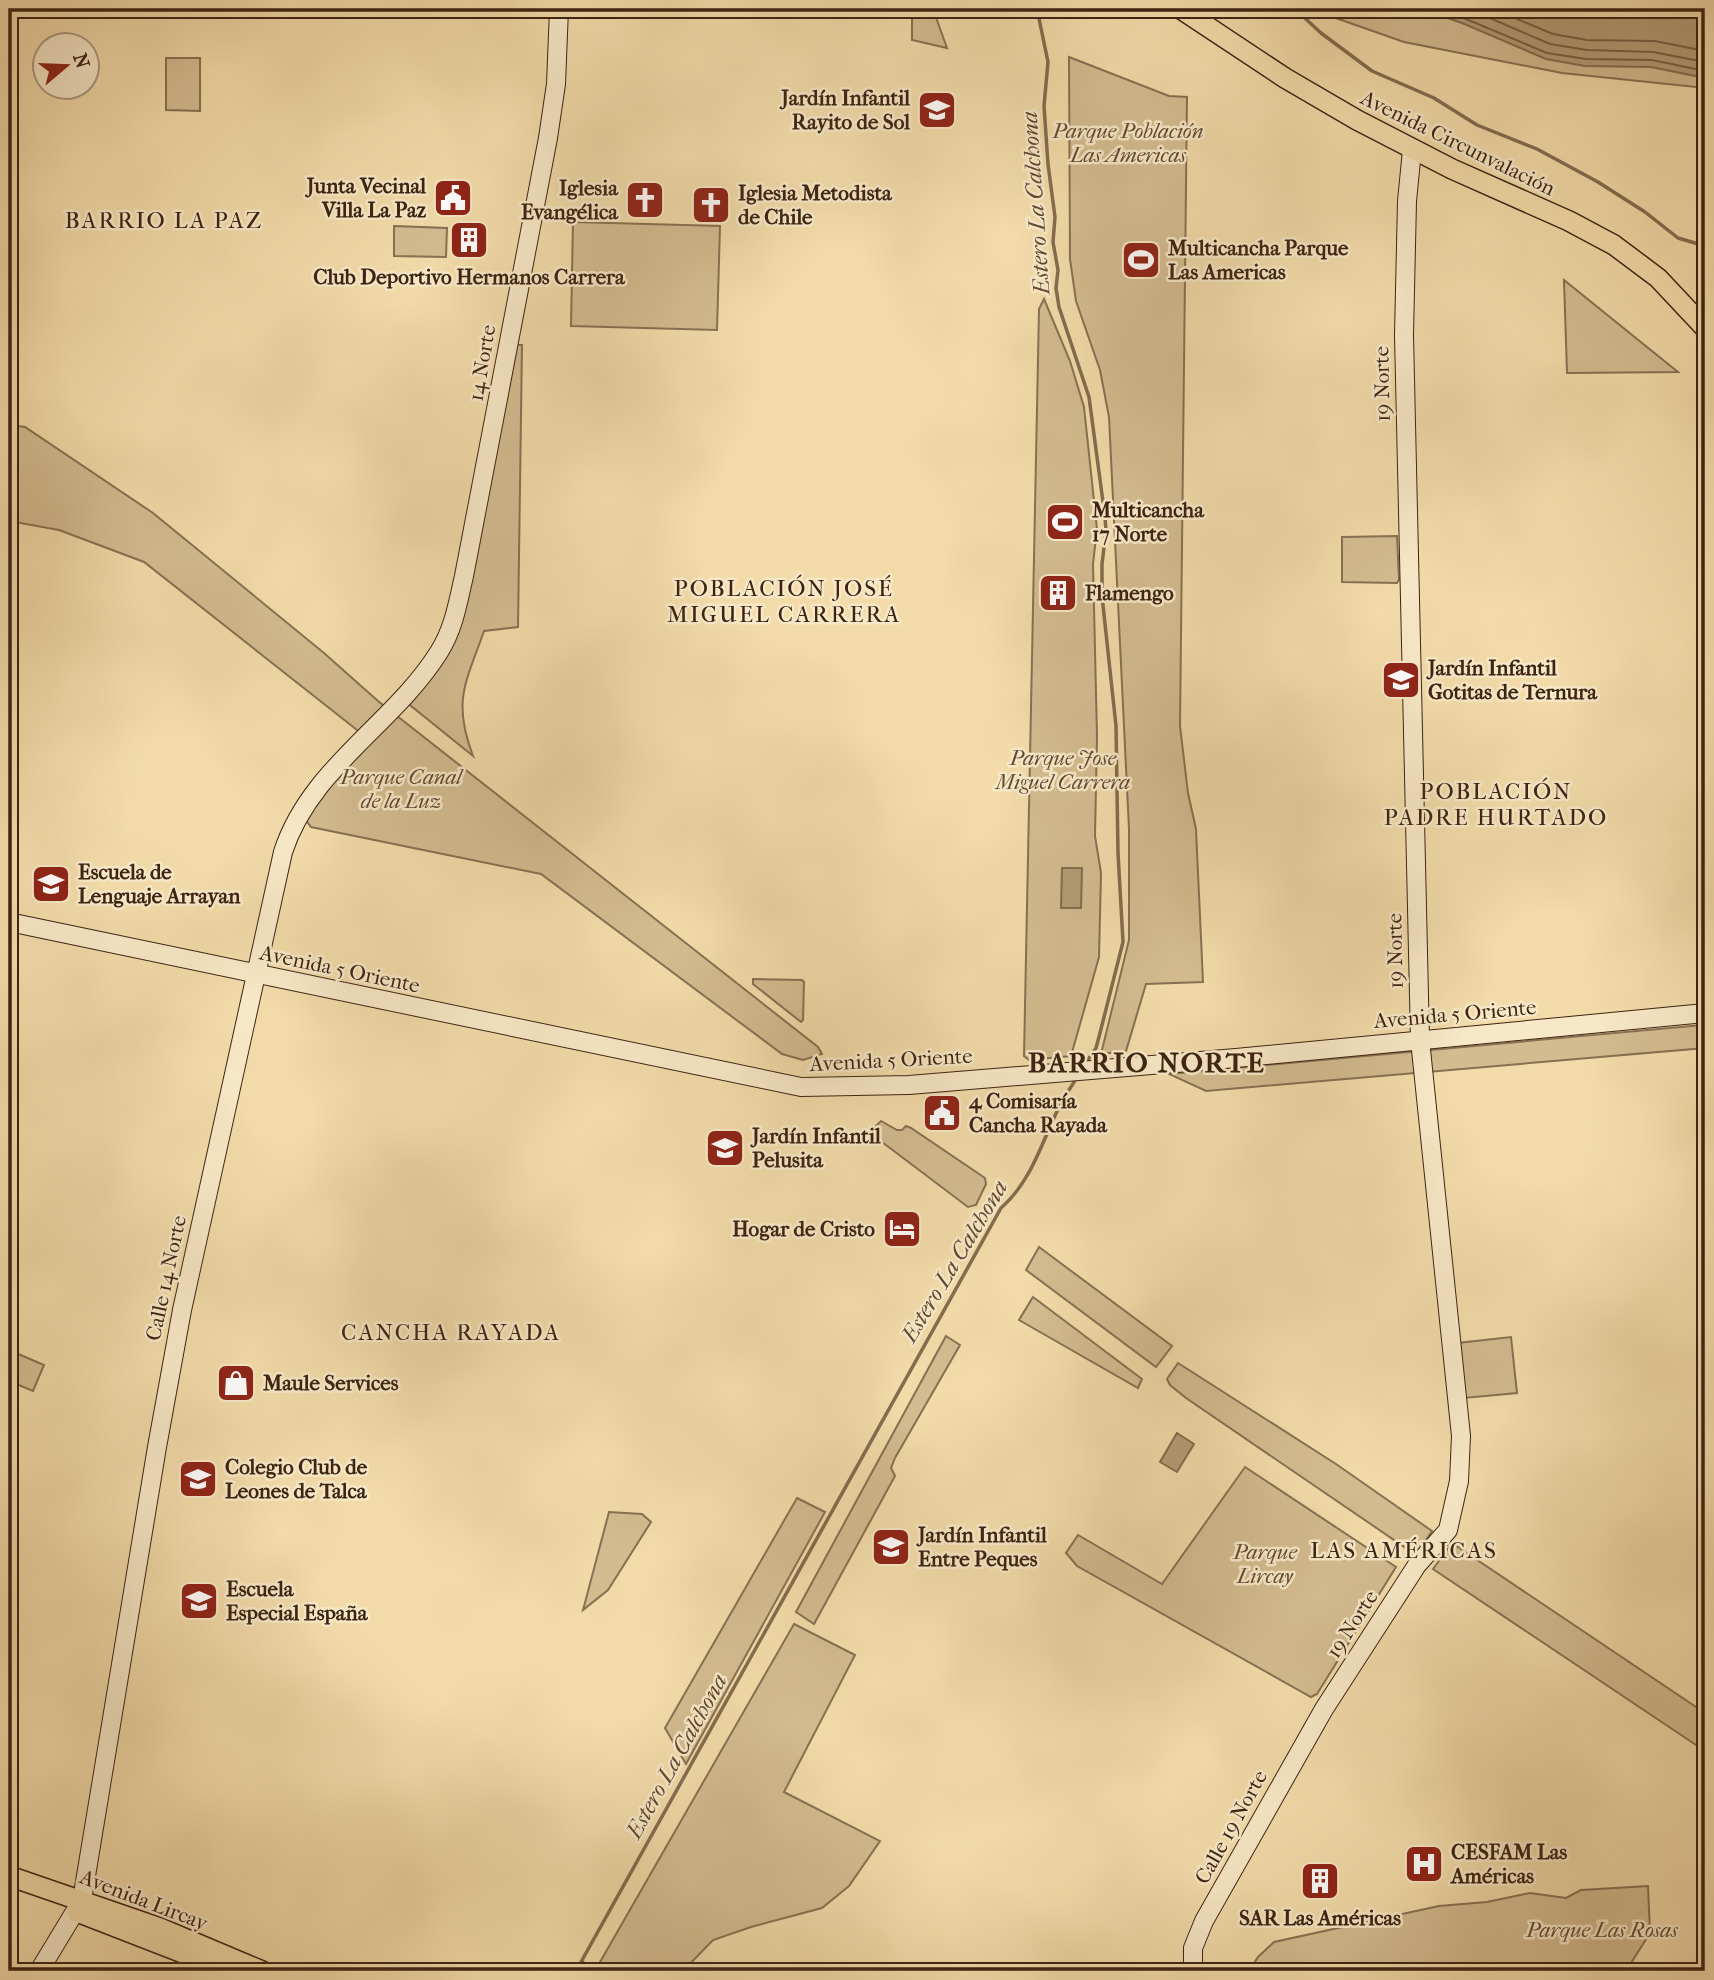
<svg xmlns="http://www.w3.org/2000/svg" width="1714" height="1980" font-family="'IM FELL French Canon',serif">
  <rect width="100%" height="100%" fill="#f2dba9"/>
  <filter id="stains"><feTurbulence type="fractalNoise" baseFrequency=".00286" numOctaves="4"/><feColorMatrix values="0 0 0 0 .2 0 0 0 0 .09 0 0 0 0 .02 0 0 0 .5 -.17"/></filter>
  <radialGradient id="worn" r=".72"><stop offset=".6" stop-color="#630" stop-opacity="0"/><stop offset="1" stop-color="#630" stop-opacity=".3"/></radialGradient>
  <g fill="#d3bc90" stroke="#887052" stroke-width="2">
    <path d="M912,9H933L947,48L912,40Z"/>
    <path d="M1310,9H1705V88L1562,73L1404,42Z"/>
    <path d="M1069,57L1169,96L1187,97L1180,726L1188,793L1196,829L1203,982L1146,984L1126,1051L1101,1054L1129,940V829L1109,417L1100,370L1076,301L1070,259Z"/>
    <path d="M166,58H200V111L166,110Z"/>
    <path d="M573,222L720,226L717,330L571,326Z"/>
    <path d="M394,226L447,228L446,257L394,256Z"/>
    <path d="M1564,280L1678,372L1567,373Z"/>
    <path d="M1044,299L1070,361L1084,407L1097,529L1093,564L1097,736L1095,836L1101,873L1099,957L1071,1056L1029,1060L1024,1056L1039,309Z"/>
    <path d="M512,345H522L518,627L484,631C466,683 452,700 473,756L400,697L451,637Z"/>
    <path d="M18,426L25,427L153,513L324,653L378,701L818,1047L822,1054L803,1060L782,1054L541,874L311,827L305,819L317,799L371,741L144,562L59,530L9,521V442Z"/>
    <path d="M1397,536L1399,580L1397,583L1342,582V537Z"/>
    <path d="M753,979L802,980L804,982L803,1020L801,1022L753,984Z"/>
    <path d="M1702,1025L1705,1048L1206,1091L1169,1074Z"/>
    <path d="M881,1121L897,1130H902L906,1126L911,1128L985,1178L986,1184L976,1205L968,1207L874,1136L873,1129Z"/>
    <path d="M1039,1247L1172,1346L1156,1367L1026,1270Z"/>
    <path d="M1033,1297L1142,1379L1138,1388L1019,1320Z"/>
    <path d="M946,1336L960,1345L895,1458L891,1468L895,1476L814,1624L796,1612Z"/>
    <path d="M1511,1337L1517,1393L1464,1398L1458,1343Z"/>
    <path d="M9,1350L44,1365L33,1391L9,1381Z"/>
    <path d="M1178,1363L1336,1464L1432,1531L1416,1555L1186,1398L1170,1385L1167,1379Z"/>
    <path d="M1245,1467L1396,1567L1317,1694L1311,1697L1077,1566L1066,1553L1078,1535L1162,1584Z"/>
    <path d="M797,1498L825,1512L686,1764L665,1728Z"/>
    <path d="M609,1512L642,1514L651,1522L608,1590L583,1610Z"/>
    <path d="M1452,1543L1705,1713V1751L1433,1569Z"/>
    <path d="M794,1624L855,1655L784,1792L880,1841L849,1886L822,1908L751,1927L713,1940L683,1971H597L596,1969Z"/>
    <path d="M1648,1886L1650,1933L1626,1971H1249L1258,1957L1274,1942L1439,1906L1487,1902L1530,1893L1566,1898L1581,1890Z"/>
  </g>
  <g fill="#b49c76" stroke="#846c4e" stroke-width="2">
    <path d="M1406,9H1705V78L1651,67L1585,66L1546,59L1462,23L1439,15Z"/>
    <path d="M1062,868H1082L1081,908H1061Z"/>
    <path d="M1177,1433L1194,1444L1177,1472L1160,1462Z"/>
  </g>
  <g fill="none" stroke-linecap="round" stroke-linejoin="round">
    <g stroke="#786044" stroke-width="2">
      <path d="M1442,9L1547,53L1586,59L1652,60L1705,71"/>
      <path d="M1469,9L1550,44L1587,50L1653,52L1705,62"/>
      <path d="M1493,9L1553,34L1587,40L1655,41L1705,51"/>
    </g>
    <g stroke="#846c4e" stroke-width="3.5">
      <path d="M1037,9L1048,62L1044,106L1048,164L1055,217L1053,242L1058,270L1056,288L1059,307L1089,397L1105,517L1106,531L1102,564V596L1116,726L1118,853L1123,942L1100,1033L1096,1048L1085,1064"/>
      <path d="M1295,9L1321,33L1372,71L1434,98L1477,125L1537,149L1598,182L1645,212L1678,238L1705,246"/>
      <path d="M582,1961L589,1971"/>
      <path d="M576,1971L1001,1208C1032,1181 1042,1141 1060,1105C1065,1095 1072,1086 1077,1077"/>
    </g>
    <g stroke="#3d2313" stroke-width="20">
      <g id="secondary">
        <path d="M9,922L801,1087L909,1085L1236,1058L1705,1013"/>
        <path d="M39,1971L82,1900L157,1447L182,1310L283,852C310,768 394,724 439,652C454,628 458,602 464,576L548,138L556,84L559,9"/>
        <path d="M1193,1971V1948L1204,1921L1324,1709L1417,1565L1448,1530L1459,1481L1461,1436L1420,1040L1404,335L1407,201L1412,150"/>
      </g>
    </g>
    <g stroke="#3d2313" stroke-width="22">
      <g id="primary">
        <path d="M1181,9L1285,78L1357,120L1452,169L1569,221L1614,245L1658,278L1705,328"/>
        <path d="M9,1876L160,1928L262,1971"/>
        <path d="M77,1912L229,1971"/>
      </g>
    </g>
    <use href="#secondary" stroke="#f7e8c7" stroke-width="18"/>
    <use href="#primary" stroke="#f2dba9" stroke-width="19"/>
  </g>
  <defs>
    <g id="school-square" transform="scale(2.0125)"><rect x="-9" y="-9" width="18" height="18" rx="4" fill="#8f2418" stroke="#f7e8c7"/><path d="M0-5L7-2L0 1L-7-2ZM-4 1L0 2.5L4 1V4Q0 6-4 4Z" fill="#fff"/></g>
    <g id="civic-square" transform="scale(2.0125)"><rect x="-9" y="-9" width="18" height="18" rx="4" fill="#8f2418" stroke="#f7e8c7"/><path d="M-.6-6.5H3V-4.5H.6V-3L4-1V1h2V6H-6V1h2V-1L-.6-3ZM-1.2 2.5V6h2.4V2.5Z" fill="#fff"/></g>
    <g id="church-square" transform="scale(2.0125)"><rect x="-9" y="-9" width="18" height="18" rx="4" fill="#8f2418" stroke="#f7e8c7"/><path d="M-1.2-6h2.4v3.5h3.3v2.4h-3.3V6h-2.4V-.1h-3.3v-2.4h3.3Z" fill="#fff"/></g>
    <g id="building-square" transform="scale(2.0125)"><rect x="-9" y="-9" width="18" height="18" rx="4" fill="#8f2418" stroke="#f7e8c7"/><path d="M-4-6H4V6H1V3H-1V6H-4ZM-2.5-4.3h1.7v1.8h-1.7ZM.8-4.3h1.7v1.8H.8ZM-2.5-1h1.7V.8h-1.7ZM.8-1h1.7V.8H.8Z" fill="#fff"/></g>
    <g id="stadium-square" transform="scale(2.0125)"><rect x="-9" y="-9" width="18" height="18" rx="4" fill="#8f2418" stroke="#f7e8c7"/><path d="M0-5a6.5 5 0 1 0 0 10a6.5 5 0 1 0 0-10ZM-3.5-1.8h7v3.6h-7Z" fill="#fff"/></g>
    <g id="hotel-square" transform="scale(2.0125)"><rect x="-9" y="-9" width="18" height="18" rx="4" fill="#8f2418" stroke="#f7e8c7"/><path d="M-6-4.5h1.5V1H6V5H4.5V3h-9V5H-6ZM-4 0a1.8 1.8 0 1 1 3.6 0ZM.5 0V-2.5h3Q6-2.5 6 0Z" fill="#fff"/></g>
    <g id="shop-square" transform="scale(2.0125)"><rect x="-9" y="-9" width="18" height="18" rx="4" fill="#8f2418" stroke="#f7e8c7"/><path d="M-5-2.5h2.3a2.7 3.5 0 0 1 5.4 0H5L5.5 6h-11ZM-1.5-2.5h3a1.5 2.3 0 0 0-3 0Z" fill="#fff"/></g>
    <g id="hospital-square" transform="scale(2.0125)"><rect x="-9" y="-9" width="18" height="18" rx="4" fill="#8f2418" stroke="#f7e8c7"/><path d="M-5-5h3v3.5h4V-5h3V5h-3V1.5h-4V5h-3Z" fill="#fff"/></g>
  </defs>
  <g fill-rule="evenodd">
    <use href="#school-square" x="937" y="110"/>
    <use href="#civic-square" x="453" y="198"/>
    <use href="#church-square" x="645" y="200"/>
    <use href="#church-square" x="711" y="205"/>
    <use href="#building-square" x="469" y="240"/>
    <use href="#stadium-square" x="1141" y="260"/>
    <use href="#stadium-square" x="1065" y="522"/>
    <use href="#building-square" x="1058" y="593"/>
    <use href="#school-square" x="1401" y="680"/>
    <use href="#school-square" x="51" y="884"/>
    <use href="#civic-square" x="942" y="1113"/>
    <use href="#school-square" x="725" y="1148"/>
    <use href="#hotel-square" x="902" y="1229"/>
    <use href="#shop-square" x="236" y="1383"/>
    <use href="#school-square" x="198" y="1479"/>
    <use href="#school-square" x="891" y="1547"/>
    <use href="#school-square" x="199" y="1601"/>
    <use href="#hospital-square" x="1424" y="1864"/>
    <use href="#building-square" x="1320" y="1881"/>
  </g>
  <g text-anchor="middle" stroke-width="5" stroke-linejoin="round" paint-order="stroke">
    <g font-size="21" font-weight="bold" fill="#3d2313" stroke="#f7e8c7" text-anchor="start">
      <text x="910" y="105" text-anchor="end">Jardín Infantil<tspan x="910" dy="24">Rayito de Sol</tspan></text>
      <text x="426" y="193" text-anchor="end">Junta Vecinal<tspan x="426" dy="24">Villa La Paz</tspan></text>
      <text x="618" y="195" text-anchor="end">Iglesia<tspan x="618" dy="24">Evangélica</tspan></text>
      <text x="738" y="200">Iglesia Metodista<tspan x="738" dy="24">de Chile</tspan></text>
      <text x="1168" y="255">Multicancha Parque<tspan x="1168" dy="24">Las Americas</tspan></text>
      <text x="469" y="284" text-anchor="middle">Club Deportivo Hermanos Carrera</text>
      <text x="1092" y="517">Multicancha<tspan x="1092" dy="24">17 Norte</tspan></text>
      <text x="1085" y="600">Flamengo</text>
      <text x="1428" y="675">Jardín Infantil<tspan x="1428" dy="24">Gotitas de Ternura</tspan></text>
      <text x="78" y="879">Escuela de<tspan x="78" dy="24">Lenguaje Arrayan</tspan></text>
      <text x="969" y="1108">4 Comisaría<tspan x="969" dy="24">Cancha Rayada</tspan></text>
      <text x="752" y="1143">Jardín Infantil<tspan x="752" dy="24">Pelusita</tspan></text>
      <text x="875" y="1236" text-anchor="end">Hogar de Cristo</text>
      <text x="263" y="1390">Maule Services</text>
      <text x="225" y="1474">Colegio Club de<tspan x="225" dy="24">Leones de Talca</tspan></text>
      <text x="918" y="1542">Jardín Infantil<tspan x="918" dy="24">Entre Peques</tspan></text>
      <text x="226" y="1596">Escuela<tspan x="226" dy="24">Especial España</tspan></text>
      <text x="1451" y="1859">CESFAM Las<tspan x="1451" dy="24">Américas</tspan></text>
      <text x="1320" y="1925" text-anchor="middle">SAR Las Américas</text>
    </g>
    <g font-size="21" font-style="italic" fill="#624932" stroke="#f7e8c7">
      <text x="1128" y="138">Parque Población<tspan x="1128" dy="24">Las Americas</tspan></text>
      <text x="1063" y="765">Parque Jose<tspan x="1063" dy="24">Miguel Carrera</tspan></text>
      <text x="401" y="784">Parque Canal<tspan x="401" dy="24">de la Luz</tspan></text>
      <text x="1265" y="1559">Parque<tspan x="1265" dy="24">Lircay</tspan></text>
      <text x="1602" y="1937">Parque Las Rosas</text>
    </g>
    <g font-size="21" fill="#3d2313" stroke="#f7e8c7">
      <text transform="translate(1458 143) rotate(26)" y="7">Avenida Circunvalación</text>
      <text transform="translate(482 363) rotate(-80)" y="7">14 Norte</text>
      <text transform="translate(1382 384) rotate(-91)" y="7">19 Norte</text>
      <text transform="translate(1395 951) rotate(-91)" y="7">19 Norte</text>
      <text transform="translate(340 969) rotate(12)" y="7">Avenida 5 Oriente</text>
      <text transform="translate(1455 1014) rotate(-5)" y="7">Avenida 5 Oriente</text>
      <text transform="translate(891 1060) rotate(-3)" y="7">Avenida 5 Oriente</text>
      <text transform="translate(166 1278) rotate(-78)" y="7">Calle 14 Norte</text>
      <text transform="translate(1352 1624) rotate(-57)" y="7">19 Norte</text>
      <text transform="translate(1231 1827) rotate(-61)" y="7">Calle 19 Norte</text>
      <text transform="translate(144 1900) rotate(21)" y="7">Avenida Lircay</text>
    </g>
    <g font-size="23" font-style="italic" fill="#614731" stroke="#f7e8c7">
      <text transform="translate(1035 203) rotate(-94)" y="8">Estero La Calchona</text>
      <text transform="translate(954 1261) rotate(-59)" y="8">Estero La Calchona</text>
      <text transform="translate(676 1756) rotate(-61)" y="8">Estero La Calchona</text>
    </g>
    <g font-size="23" letter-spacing="2" fill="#3d2313" stroke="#f7e8c7">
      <text x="164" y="228">BARRIO LA PAZ</text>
      <text x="784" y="596">POBLACIÓN JOSÉ<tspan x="784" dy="26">MIGUEL CARRERA</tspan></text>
      <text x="1496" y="799">POBLACIÓN<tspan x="1496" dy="26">PADRE HURTADO</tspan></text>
      <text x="451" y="1340">CANCHA RAYADA</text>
      <text x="1404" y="1558">LAS AMÉRICAS</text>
    </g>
    <g font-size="28" font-weight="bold" letter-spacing="2" fill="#3d2313" stroke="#f7e8c7">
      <text x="1147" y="1072">BARRIO NORTE</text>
    </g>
  </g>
  <rect width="1714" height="1980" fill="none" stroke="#f2dba9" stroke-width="35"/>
  <rect x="10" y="10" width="1693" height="1959" fill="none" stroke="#3d2313" stroke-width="3.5"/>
  <rect x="18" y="18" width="1679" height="1945" fill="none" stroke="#3d2313" stroke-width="2"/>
  <g transform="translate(66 66) rotate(71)"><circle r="33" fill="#f7e8c7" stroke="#ad997f" stroke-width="2"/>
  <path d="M0-5L12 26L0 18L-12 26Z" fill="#8f2418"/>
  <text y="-10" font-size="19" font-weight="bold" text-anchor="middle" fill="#3d2313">N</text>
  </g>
  <rect width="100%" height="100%" filter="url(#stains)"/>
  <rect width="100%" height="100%" fill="url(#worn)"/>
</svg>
